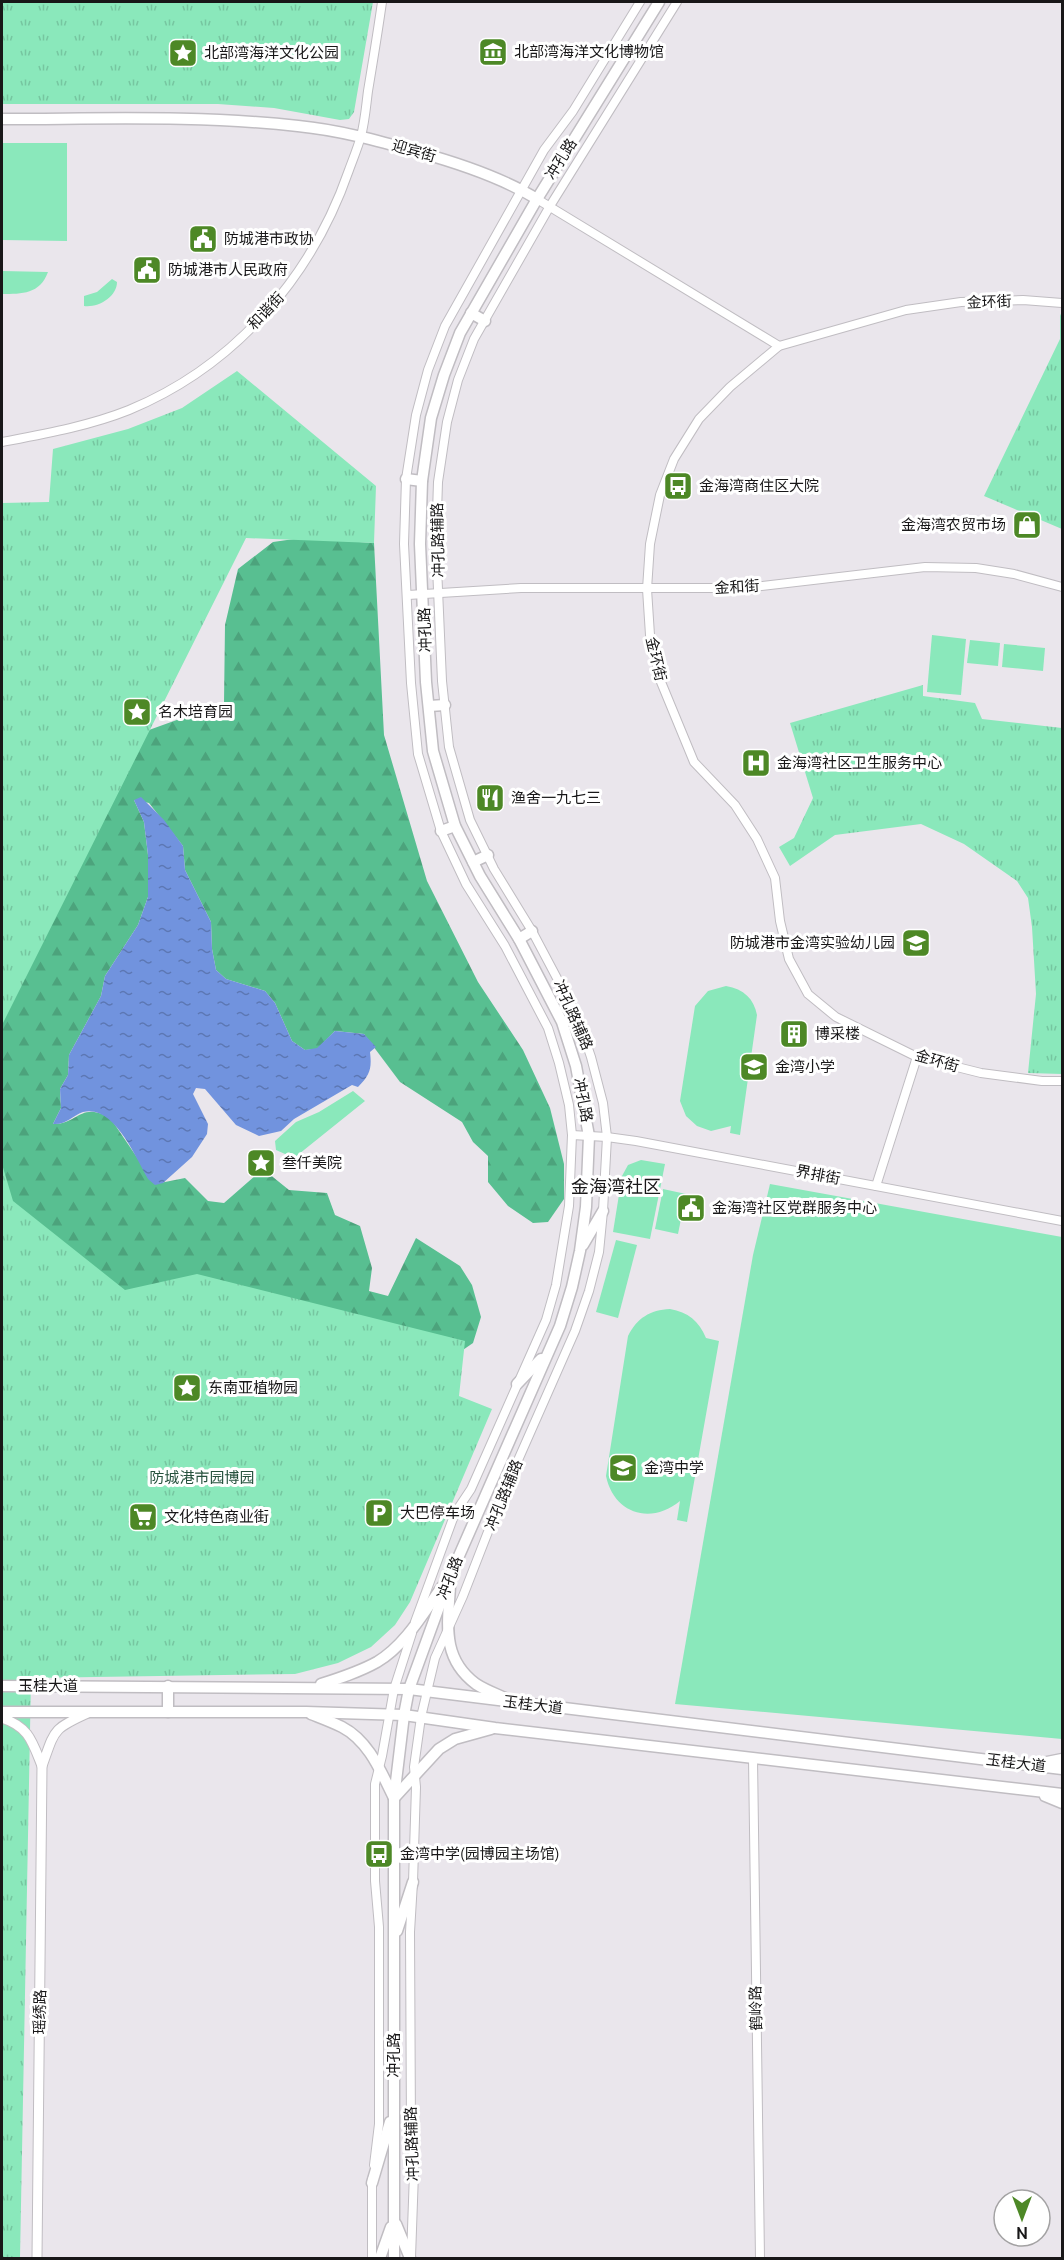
<svg xmlns="http://www.w3.org/2000/svg" width="1064" height="2260" font-family="Ubuntu,'Noto Sans SC',sans-serif">
  <defs>
    <pattern id="forest-firs" width="22" height="20" patternUnits="userSpaceOnUse" patternTransform="scale(1.5)"><rect width="22" height="20" fill="#58bf91"/><path d="M5 1l3.5 6h-7zM16 11l3.5 6h-7z" fill="#4ca37c"/></pattern>
    <pattern id="park-tufts" width="24" height="20" patternUnits="userSpaceOnUse" patternTransform="scale(1.5)"><rect width="24" height="20" fill="#8ae8bb"/><path d="M3 7l-1-3M5 7V3M7 7l1-3M15 17l-1-3M17 17v-4M19 17l1-3" fill="none" stroke="#76c6a0"/></pattern>
    <pattern id="water-ripples" width="26" height="14" patternUnits="userSpaceOnUse" patternTransform="scale(1.5)"><rect width="26" height="14" fill="#7193de"/><path d="M2 4q2-2 4 0t4 0M15 11q2-2 4 0t4 0" fill="none" stroke="#5c77b3"/></pattern>
  </defs>
  <rect width="100%" height="100%" fill="#eae6ec"/>
  <g fill="#8ae8bb">
    <path d="M2,143H67V241L2,240Z"/>
    <path d="M2,271L48,272C40,294 22,294 2,294Z"/>
    <path d="M112,279L117,282C117,297 98,308 84,306V296L97,292Z"/>
    <path d="M932,635L966,639L961,695L927,692Z"/>
    <path d="M970,640L1000,643L998,666L967,663Z"/>
    <path d="M1004,644L1045,648L1043,671L1002,667Z"/>
    <path d="M726,986C744,989 754,999 757,1015L740,1135L730,1133L731,1126L711,1131L697,1126L686,1116L680,1101L695,1006L708,991Z"/>
    <path d="M353,1091L365,1101L294,1158L276,1150L275,1141L296,1122L319,1112Z"/>
    <path d="M641,1160L665,1164L650,1239L613,1232L622,1176L628,1165Z"/>
    <path d="M770,1184L1062,1237V1739L675,1704L753,1255Z"/>
    <path d="M663,1189L686,1194L678,1234L655,1229Z"/>
    <path d="M616,1240L637,1245L618,1318L596,1312Z"/>
    <path d="M670,1309C688,1312 699,1321 706,1338L719,1341L687,1522L677,1520L680,1501C651,1525 614,1514 606,1476L628,1336C637,1318 650,1310 670,1309Z"/>
  </g>
  <path fill="url(#forest-firs)" d="M301,538L374,543L384,735L427,881L478,982L523,1050L550,1108L564,1164V1199L548,1222L533,1223L508,1206L488,1182V1156L473,1142L462,1122L400,1082L364,1034L335,1031L317,1049L305,1050L292,1041L275,1003L265,991L226,979L216,970L212,949L211,922L185,870L183,846L149,803L134,800L144,822L148,855V897L138,925L105,976L101,996L69,1055L68,1075L60,1089L61,1108L53,1124C78,1125 81,1100 111,1119L155,1184L185,1178L208,1201L224,1203L263,1169L289,1190L327,1193L335,1215L360,1226L372,1268L369,1291L388,1296L416,1238L460,1266L472,1285L481,1317L473,1343L457,1354L174,1300L2,1279V856L110,744L224,703L225,625L238,569L273,542Z"/>
  <g fill="url(#park-tufts)">
    <path d="M2,2H373L354,112L349,119L340,120L274,108L218,104H2Z"/>
    <path d="M1062,311V529L984,496L1060,339V316Z"/>
    <path d="M237,371L376,486L374,543L246,538L2,1025V503L49,502L53,449L128,429L182,408Z"/>
    <path d="M923,685V696L975,703L982,719L1062,728V1074L1028,1073L1036,994L1032,927L1028,898L1017,881L964,844L921,824L835,835L790,866L779,847L794,838L813,798L790,723Z"/>
    <path d="M2,1164L13,1201L125,1290L197,1274L465,1341L459,1396L492,1409L410,1602L395,1625L371,1647L338,1663L295,1674L31,1678L20,2258H2Z"/>
  </g>
  <path fill="url(#water-ripples)" d="M141,797L164,820L183,846L185,870L211,922L212,949L216,970L226,979L265,991L275,1003L292,1041L305,1050L317,1048L335,1031L364,1034L376,1047L370,1052C372,1069 370,1075 358,1087L352,1085L294,1119L281,1131L259,1136L236,1125L205,1089L196,1088L193,1094L208,1124L207,1134L192,1157L163,1183L155,1185L148,1179C136,1158 114,1104 83,1112C72,1116 66,1125 53,1124L61,1108L60,1089L68,1075L69,1055L101,996L105,976L138,925L148,897V855L144,822L134,800Z"/>
  <g fill="none" stroke-linecap="round" stroke-linejoin="round">
    <g stroke="#c0bdc2" stroke-width="10">
      <g id="minor">
        <path d="M537,199L779,346"/>
        <path d="M1062,303L1023,300L961,302L906,310L779,346L730,387L699,419L674,459L660,495L650,544L647,589L650,635L661,682L694,762L735,805L757,839L775,878L780,921L789,959L808,994L836,1017L917,1057L981,1073L1042,1081H1062"/>
        <path d="M2,442C44,434 89,426 129,410C235,366 312,277 349,170C353,159 358,147 361,136C365,121 366,106 368,91C373,61 378,31 382,2"/>
        <path d="M408,595L521,588H745L925,567L976,568L1014,574L1062,587"/>
        <path d="M572,1135L607,1137L636,1141L1062,1221"/>
        <path d="M876,1186L917,1057"/>
        <path d="M415,1622L455,1513L471,1489L546,1320L556,1285L569,1206L572,1135L569,1105L559,1063L548,1028L505,946L466,884L441,831L418,754L411,683L404,544L406,479L416,415L428,370L445,326L544,150L573,111L640,2"/>
        <path d="M753,1758L760,2258"/>
        <path d="M374,2165L379,2124V1927L375,1881V1784L382,1756L394,1689L412,1633"/>
        <path d="M372,2180V2258"/>
        <path d="M411,2257L414,2173L411,2131L410,1932L413,1882L416,1787L414,1767L421,1717L435,1658L463,1596L500,1501L575,1331L589,1291L599,1252L603,1211L607,1137L603,1103L591,1057L577,1016L532,931L494,869L470,820L449,747L442,681L436,544L438,482L447,422L458,380L474,339L550,206L677,2"/>
      </g>
    </g>
    <g stroke="#c0bdc2" stroke-width="11">
      <g id="tertiary">
        <path d="M2,1718C29,1727 32,1741 42,1766"/>
        <path d="M37,2258L42,1766C55,1730 52,1729 88,1713"/>
      </g>
    </g>
    <g stroke="#c0bdc2" stroke-width="13">
      <g id="secondary">
        <path d="M2,119C100,119 200,115 298,126C339,130 379,141 418,152C458,163 501,177 537,199"/>
        <path d="M471,313L485,321"/>
        <path d="M406,479L422,481"/>
        <path d="M429,706L445,705"/>
        <path d="M441,831L455,826"/>
        <path d="M473,862L488,855"/>
        <path d="M519,939L532,931"/>
        <path d="M583,1245L603,1211"/>
        <path d="M517,1384L541,1359"/>
        <path d="M450,1586C448,1624 441,1658 476,1684C485,1690 496,1694 505,1698"/>
        <path d="M321,1684C340,1678 359,1672 377,1662C406,1645 425,1610 444,1584"/>
        <path d="M2,1686L409,1689L1062,1769"/>
        <path d="M168,1686V1712"/>
        <path d="M2,1712H306L404,1715L495,1728L1062,1794"/>
        <path d="M311,1714C321,1718 332,1722 342,1727C369,1741 381,1772 394,1798"/>
        <path d="M1042,1763L1062,1759"/>
        <path d="M1045,1796L1062,1803"/>
        <path d="M394,1798L439,1749L455,1739L491,1729"/>
        <path d="M397,1931L413,1882"/>
        <path d="M372,2183L390,2122"/>
        <path d="M396,2224L410,2258"/>
        <path d="M380,2258L391,2227"/>
        <path d="M394,2258V1798L404,1715L409,1689L451,1574L560,1326L572,1287L580,1251L586,1207L589,1136L576,1066L562,1022L519,939L480,876L455,826L433,751L426,682L420,544L422,481L431,418L444,375L460,333L537,199L659,2"/>
      </g>
    </g>
    <use href="#minor" stroke="#fff" stroke-width="8"/>
    <use href="#tertiary" stroke="#fff" stroke-width="9"/>
    <use href="#secondary" stroke="#fff" stroke-width="10"/>
  </g>
  <defs>
    <g id="museum-square" transform="scale(1.5)"><rect x="-9" y="-9" width="18" height="18" rx="4" fill="#4d8826" stroke="#fff"/><path d="M0-6L6-3V-2H-6V-3ZM-5-1h2V3h-2ZM-1-1h2V3h-2ZM3-1h2V3H3ZM-6 4H6V6H-6Z" fill="#fff"/></g>
    <g id="sight-square" transform="scale(1.5)"><rect x="-9" y="-9" width="18" height="18" rx="4" fill="#4d8826" stroke="#fff"/><path d="M0-6L1.8-2.2L6-1.7L2.9 1.2L3.7 5.4L0 3.3L-3.7 5.4L-2.9 1.2L-6-1.7L-1.8-2.2Z" fill="#fff"/></g>
    <g id="civic-square" transform="scale(1.5)"><rect x="-9" y="-9" width="18" height="18" rx="4" fill="#4d8826" stroke="#fff"/><path d="M-.6-6.5H3V-4.5H.6V-3L4-1V1h2V6H-6V1h2V-1L-.6-3ZM-1.2 2.5V6h2.4V2.5Z" fill="#fff"/></g>
    <g id="bus-square" transform="scale(1.5)"><rect x="-9" y="-9" width="18" height="18" rx="4" fill="#4d8826" stroke="#fff"/><path d="M-5-6H5V4H4V6H2V4H-2V6H-4V4H-5ZM-3.5-4V0h7V-4ZM-3.5 1.2v1.5H-2V1.2ZM2 1.2v1.5H3.5V1.2Z" fill="#fff"/></g>
    <g id="shop-square" transform="scale(1.5)"><rect x="-9" y="-9" width="18" height="18" rx="4" fill="#4d8826" stroke="#fff"/><path d="M-5-2.5h2.3a2.7 3.5 0 0 1 5.4 0H5L5.5 6h-11ZM-1.5-2.5h3a1.5 2.3 0 0 0-3 0Z" fill="#fff"/></g>
    <g id="hospital-square" transform="scale(1.5)"><rect x="-9" y="-9" width="18" height="18" rx="4" fill="#4d8826" stroke="#fff"/><path d="M-5-5h3v3.5h4V-5h3V5h-3V1.5h-4V5h-3Z" fill="#fff"/></g>
    <g id="restaurant-square" transform="scale(1.5)"><rect x="-9" y="-9" width="18" height="18" rx="4" fill="#4d8826" stroke="#fff"/><path d="M-5-6h1v4h1v-4h1v4h1v-4h1v5L-1.5 .5V6h-2V.5L-5-1ZM5-6V6H3V1.5H1.5Q1.5-4 5-6Z" fill="#fff"/></g>
    <g id="school-square" transform="scale(1.5)"><rect x="-9" y="-9" width="18" height="18" rx="4" fill="#4d8826" stroke="#fff"/><path d="M0-5L7-2L0 1L-7-2ZM-4 1L0 2.5L4 1V4Q0 6-4 4Z" fill="#fff"/></g>
    <g id="building-square" transform="scale(1.5)"><rect x="-9" y="-9" width="18" height="18" rx="4" fill="#4d8826" stroke="#fff"/><path d="M-4-6H4V6H1V3H-1V6H-4ZM-2.5-4.3h1.7v1.8h-1.7ZM.8-4.3h1.7v1.8H.8ZM-2.5-1h1.7V.8h-1.7ZM.8-1h1.7V.8H.8Z" fill="#fff"/></g>
    <g id="parking-square" transform="scale(1.5)"><rect x="-9" y="-9" width="18" height="18" rx="4" fill="#4d8826" stroke="#fff"/><path d="M-3.5-5.5H1a3.5 3.5 0 0 1 0 7H-1V5.5H-3.5ZM-1-3.4V-.6H.8a1.4 1.4 0 0 0 0-2.8Z" fill="#fff"/></g>
    <g id="supermarket-square" transform="scale(1.5)"><rect x="-9" y="-9" width="18" height="18" rx="4" fill="#4d8826" stroke="#fff"/><path d="M-6-5.5h2.5l.6 2H6L4.5 2H-2.5L-4.4-4H-6ZM-1.5 3.2a1.3 1.3 0 1 0 .1 0ZM3 3.2a1.3 1.3 0 1 0 .1 0Z" fill="#fff"/></g>
  </defs>
  <g fill-rule="evenodd">
    <use href="#museum-square" x="493" y="52"/>
    <use href="#sight-square" x="183" y="53"/>
    <use href="#civic-square" x="203" y="239"/>
    <use href="#civic-square" x="147" y="270"/>
    <use href="#bus-square" x="678" y="486"/>
    <use href="#shop-square" x="1027" y="525"/>
    <use href="#sight-square" x="137" y="712"/>
    <use href="#hospital-square" x="756" y="763"/>
    <use href="#restaurant-square" x="490" y="798"/>
    <use href="#school-square" x="916" y="943"/>
    <use href="#building-square" x="794" y="1034"/>
    <use href="#school-square" x="754" y="1067"/>
    <use href="#sight-square" x="261" y="1163"/>
    <use href="#civic-square" x="691" y="1208"/>
    <use href="#sight-square" x="187" y="1388"/>
    <use href="#school-square" x="623" y="1468"/>
    <use href="#parking-square" x="379" y="1513"/>
    <use href="#supermarket-square" x="143" y="1517"/>
    <use href="#bus-square" x="379" y="1854"/>
  </g>
  <g text-anchor="middle" stroke-width="6" stroke-linejoin="round" paint-order="stroke">
    <g font-size="15" fill="#181718" stroke="#fff" text-anchor="start">
      <text x="514" y="57">北部湾海洋文化博物馆</text>
      <text x="204" y="58">北部湾海洋文化公园</text>
      <text x="224" y="244">防城港市政协</text>
      <text x="168" y="275">防城港市人民政府</text>
      <text x="699" y="491">金海湾商住区大院</text>
      <text x="1006" y="530" text-anchor="end">金海湾农贸市场</text>
      <text x="158" y="717">名木培育园</text>
      <text x="777" y="768">金海湾社区卫生服务中心</text>
      <text x="511" y="803">渔舍一九七三</text>
      <text x="895" y="948" text-anchor="end">防城港市金湾实验幼儿园</text>
      <text x="815" y="1039">博采楼</text>
      <text x="775" y="1072">金湾小学</text>
      <text x="282" y="1168">叁仟美院</text>
      <text x="712" y="1213">金海湾社区党群服务中心</text>
      <text x="208" y="1393">东南亚植物园</text>
      <text x="644" y="1473">金湾中学</text>
      <text x="400" y="1518">大巴停车场</text>
      <text x="164" y="1522">文化特色商业街</text>
      <text x="400" y="1859">金湾中学(园博园主场馆)</text>
    </g>
    <g font-size="15" fill="#181718" stroke="#fff">
      <text transform="translate(414 151) rotate(16)" y="5">迎宾街</text>
      <text transform="translate(561 159) rotate(-58)" y="5">冲孔路</text>
      <text transform="translate(989 302) rotate(-2)" y="5">金环街</text>
      <text transform="translate(266 311) rotate(-47)" y="5">和谐街</text>
      <text transform="translate(438 540) rotate(-91)" y="5">冲孔路辅路</text>
      <text transform="translate(737 587) rotate(-3)" y="5">金和街</text>
      <text transform="translate(425 630) rotate(-92)" y="5">冲孔路</text>
      <text transform="translate(656 659) rotate(77)" y="5">金环街</text>
      <text transform="translate(573 1015) rotate(66)" y="5">冲孔路辅路</text>
      <text transform="translate(937 1061) rotate(16)" y="5">金环街</text>
      <text transform="translate(583 1100) rotate(79)" y="5">冲孔路</text>
      <text transform="translate(818 1175) rotate(11)" y="5">界排街</text>
      <text transform="translate(504 1495) rotate(-68)" y="5">冲孔路辅路</text>
      <text transform="translate(450 1578) rotate(-69)" y="5">冲孔路</text>
      <text x="48" y="1691">玉桂大道</text>
      <text transform="translate(533 1705) rotate(7)" y="5">玉桂大道</text>
      <text transform="translate(1016 1763) rotate(7)" y="5">玉桂大道</text>
      <text transform="translate(756 2008) rotate(-91)" y="5">鹤岭路</text>
      <text transform="translate(40 2012) rotate(-89)" y="5">瑶绣路</text>
      <text transform="translate(394 2055) rotate(-90)" y="5">冲孔路</text>
      <text transform="translate(412 2144) rotate(-92)" y="5">冲孔路辅路</text>
    </g>
    <g font-size="15" fill="#26513d" stroke="#fff">
      <text x="202" y="1483">防城港市园博园</text>
    </g>
    <g font-size="18" fill="#181718" stroke="#fff">
      <text x="616" y="1193">金海湾社区</text>
    </g>
  </g>
  <rect width="1064" height="2260" fill="none" stroke="#181718" stroke-width="6"/>
  <g transform="translate(1022 2218) rotate(180)"><circle r="28" fill="#ffffff" stroke="#a3a2a3" stroke-width="1.5"/>
  <path d="M0-4.5L10 22L0 15L-10 22Z" fill="#4d8826"/>
  <text y="-9" font-size="16" font-weight="bold" text-anchor="middle" fill="#181718">N</text>
  </g>
</svg>
